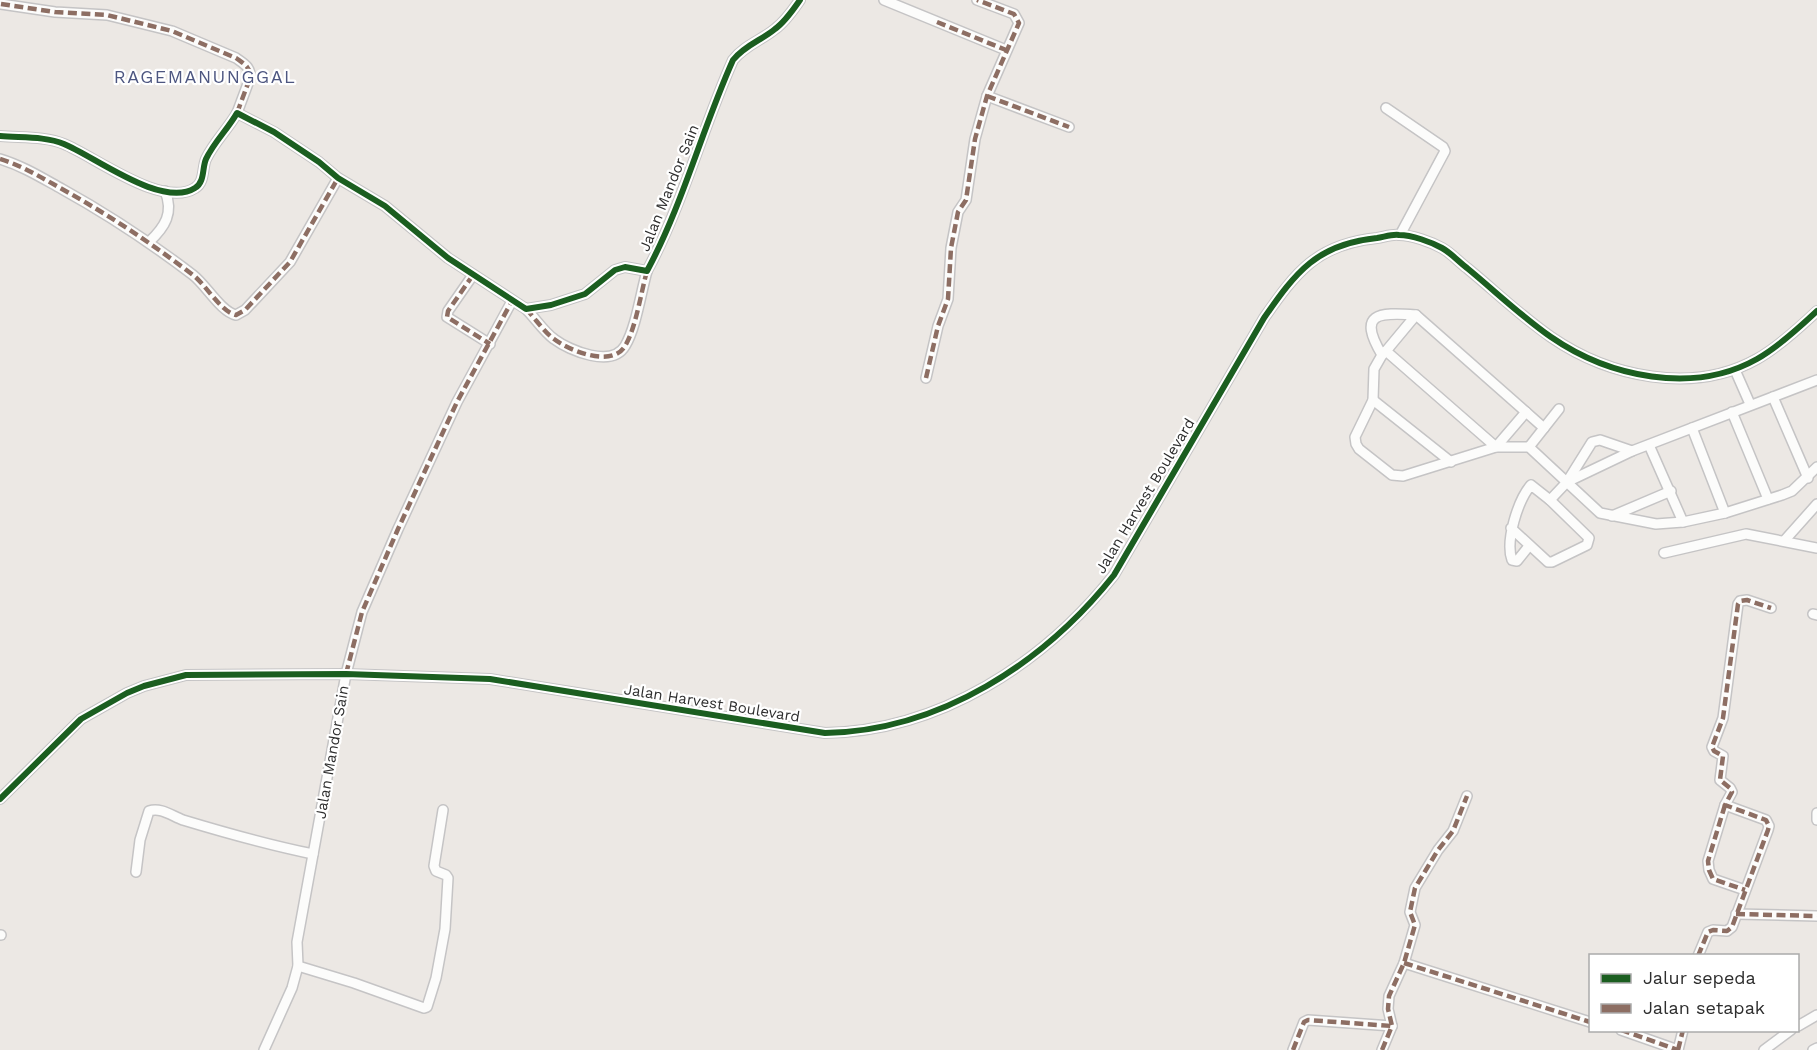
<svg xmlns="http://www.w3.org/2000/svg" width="1817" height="1050" font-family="'Work Sans',sans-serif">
  <rect width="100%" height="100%" fill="#ece8e4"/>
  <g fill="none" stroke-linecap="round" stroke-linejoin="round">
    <g stroke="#c5c4c5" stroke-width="12">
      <g id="minor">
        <path d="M884,0L1006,50"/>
        <path d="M1,4L55,12L107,15L172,31L236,58C244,64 251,67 250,78L237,113"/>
        <path d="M987,96L1069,127"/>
        <path d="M1386,108L1443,147L1445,151L1400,235"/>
        <path d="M0,136C20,138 45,136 64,144C94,156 162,209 195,188C205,182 202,168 206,159C214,142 228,129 237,113L274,132L319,162L338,178L385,206L448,258L526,309L551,305L585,294L615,270L625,267L647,271C683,204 702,129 733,60C745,45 762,40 775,29C785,22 793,10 800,0"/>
        <path d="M0,159C23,166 42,178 62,189C109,215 151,243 193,275C206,285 221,312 236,315L245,310L290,262L338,178"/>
        <path d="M149,242C165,227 174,213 165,191"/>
        <path d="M473,275L448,311L447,317L490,344"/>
        <path d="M526,309C535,318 544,332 554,339C570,351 612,368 625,346C636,328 641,292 647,271"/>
        <path d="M1386,351L1416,315"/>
        <path d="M1382,355L1386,351L1496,447L1526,412"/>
        <path d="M1735,370L1750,404"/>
        <path d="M926,378L938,326L948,299L951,248L958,212L966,200L975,139L987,96L1019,23L1014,14L977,0"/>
        <path d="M1773,397L1808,478"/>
        <path d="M1373,400L1451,462"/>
        <path d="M1732,412L1768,499"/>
        <path d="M1544,428L1416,315C1378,312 1357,313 1382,355L1374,369L1373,400L1355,437L1356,444L1359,449L1392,475L1403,476L1496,447H1529L1600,513L1656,524L1683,522L1725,513L1782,495L1792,491L1817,467"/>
        <path d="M1692,428L1725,513"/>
        <path d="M1649,445L1683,522"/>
        <path d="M1529,447L1559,409"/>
        <path d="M1567,482L1632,451L1817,380"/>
        <path d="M1550,500L1567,482L1592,442L1600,440L1632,451"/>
        <path d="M1612,516L1671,491"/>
        <path d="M1511,528L1548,562H1552L1587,545L1589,538L1550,500L1531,485C1518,500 1505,541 1512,560L1517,561L1529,546"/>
        <path d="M1784,541L1817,504"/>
        <path d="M1664,553L1746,534L1817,548"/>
        <path d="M1813,614L1817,615"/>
        <path d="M0,799L81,719L127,693L144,686L186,675L346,674L490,679L825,733C940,731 1044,663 1114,575L1264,318C1296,272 1317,244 1377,238C1384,237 1392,234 1399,235C1412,235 1431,242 1442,248C1451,253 1459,262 1467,268C1495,291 1522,317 1551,337C1609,377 1693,395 1757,359C1777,348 1800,327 1817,311"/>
        <path d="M1725,805L1708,861L1709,870L1713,879L1745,890"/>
        <path d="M1817,813V820"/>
        <path d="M136,872L140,840L149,811C161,807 172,816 183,820C226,833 269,845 313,854"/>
        <path d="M1736,914L1817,916"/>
        <path d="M0,935H1"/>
        <path d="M1698,956L1708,932L1713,930L1727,931L1732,927L1768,830L1769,826L1766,820L1725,805L1732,792L1730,788L1720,780L1723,756L1714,751L1712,747L1723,718L1738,604L1740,601L1747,600L1771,608"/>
        <path d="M1404,963L1590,1022"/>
        <path d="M298,966L354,983L424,1008L427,1007L436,978L445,929L448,878L446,875L436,871L434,866L443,810"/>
        <path d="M1798,1026L1817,1015"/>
        <path d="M1621,1030L1678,1050"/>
        <path d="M264,1050L292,988L298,966L297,942L346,674L362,612L398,529L457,402L512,301"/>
        <path d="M1293,1050L1304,1022L1308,1020L1392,1026"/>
        <path d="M1382,1050L1392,1026L1388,1009L1389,996L1404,963L1415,925L1410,912L1415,888L1438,850L1453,831L1467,796"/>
        <path d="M1678,1050L1683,1030"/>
        <path d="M1764,1050L1791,1030"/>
        <path d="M1813,1050L1817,1048"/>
      </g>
    </g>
    <use href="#minor" stroke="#fcfcfb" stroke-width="9"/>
    <g stroke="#8d6e63" stroke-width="4.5" stroke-dasharray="9 4.5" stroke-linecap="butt">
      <path d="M1,4L55,12L107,15L172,31L236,58C244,64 251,67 250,78L237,113"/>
      <path d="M937,22L1006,50"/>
      <path d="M987,96L1069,127"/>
      <path d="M0,159C23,166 42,178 62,189C109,215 151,243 193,275C206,285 221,312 236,315L245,310L290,262L338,178"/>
      <path d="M473,275L448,311L447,317L490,344"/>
      <path d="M526,309C535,318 544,332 554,339C570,351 612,368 625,346C636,328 641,292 647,271"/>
      <path d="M926,378L938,326L948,299L951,248L958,212L966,200L975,139L987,96L1019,23L1014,14L977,0"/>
      <path d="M346,674L362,612L398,529L457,402L512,301"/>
      <path d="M1725,805L1708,861L1709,870L1713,879L1745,890"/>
      <path d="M1736,914L1817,916"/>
      <path d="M1698,956L1708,932L1713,930L1727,931L1732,927L1768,830L1769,826L1766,820L1725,805L1732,792L1730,788L1720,780L1723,756L1714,751L1712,747L1723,718L1738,604L1740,601L1747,600L1771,608"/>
      <path d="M1404,963L1590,1022"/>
      <path d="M1621,1030L1678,1050"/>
      <path d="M1293,1050L1304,1022L1308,1020L1392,1026"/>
      <path d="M1382,1050L1392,1026L1388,1009L1389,996L1404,963L1415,925L1410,912L1415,888L1438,850L1453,831L1467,796"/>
      <path d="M1678,1050L1683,1030"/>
    </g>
    <g stroke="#fff" stroke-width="10">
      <g id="cycleway">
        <path d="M0,136C20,138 45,136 64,144C94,156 162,209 195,188C205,182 202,168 206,159C214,142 228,129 237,113L274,132L319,162L338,178L385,206L448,258L526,309L551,305L585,294L615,270L625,267L647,271C683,204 702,129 733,60C745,45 762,40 775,29C785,22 793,10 800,0"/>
        <path d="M0,799L81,719L127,693L144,686L186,675L346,674L490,679L825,733C940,731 1044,663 1114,575L1264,318C1296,272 1317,244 1377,238C1384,237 1392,234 1399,235C1412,235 1431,242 1442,248C1451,253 1459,262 1467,268C1495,291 1522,317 1551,337C1609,377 1693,395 1757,359C1777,348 1800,327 1817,311"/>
      </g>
    </g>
    <use href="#cycleway" stroke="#1b5e20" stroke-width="6"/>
  </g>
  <g text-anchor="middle" stroke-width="4.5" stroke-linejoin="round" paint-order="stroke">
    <g font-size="15" fill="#2e2e2e" stroke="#fff">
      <text transform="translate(669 188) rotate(-68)" y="5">Jalan Mandor Sain</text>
      <text transform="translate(1145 496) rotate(-59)" y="5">Jalan Harvest Boulevard</text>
      <text transform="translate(712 703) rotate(9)" y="5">Jalan Harvest Boulevard</text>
      <text transform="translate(332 752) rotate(-80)" y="5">Jalan Mandor Sain</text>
    </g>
    <g font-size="18" letter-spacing="1.5" fill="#4d5680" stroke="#fff">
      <text x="205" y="83">RAGEMANUNGGAL</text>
    </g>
  </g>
  <rect x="1589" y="954" width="210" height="78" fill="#ffffff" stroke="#ababab" stroke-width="1.5"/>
  <rect x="1601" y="974" width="30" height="9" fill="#1b5e20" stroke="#ababab" stroke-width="1.5"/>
  <text x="1643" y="984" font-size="18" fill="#2e2e2e">Jalur sepeda</text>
  <rect x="1601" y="1004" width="30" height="9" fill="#8d6e63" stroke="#ababab" stroke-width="1.5"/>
  <text x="1643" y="1014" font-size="18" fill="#2e2e2e">Jalan setapak</text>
</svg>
